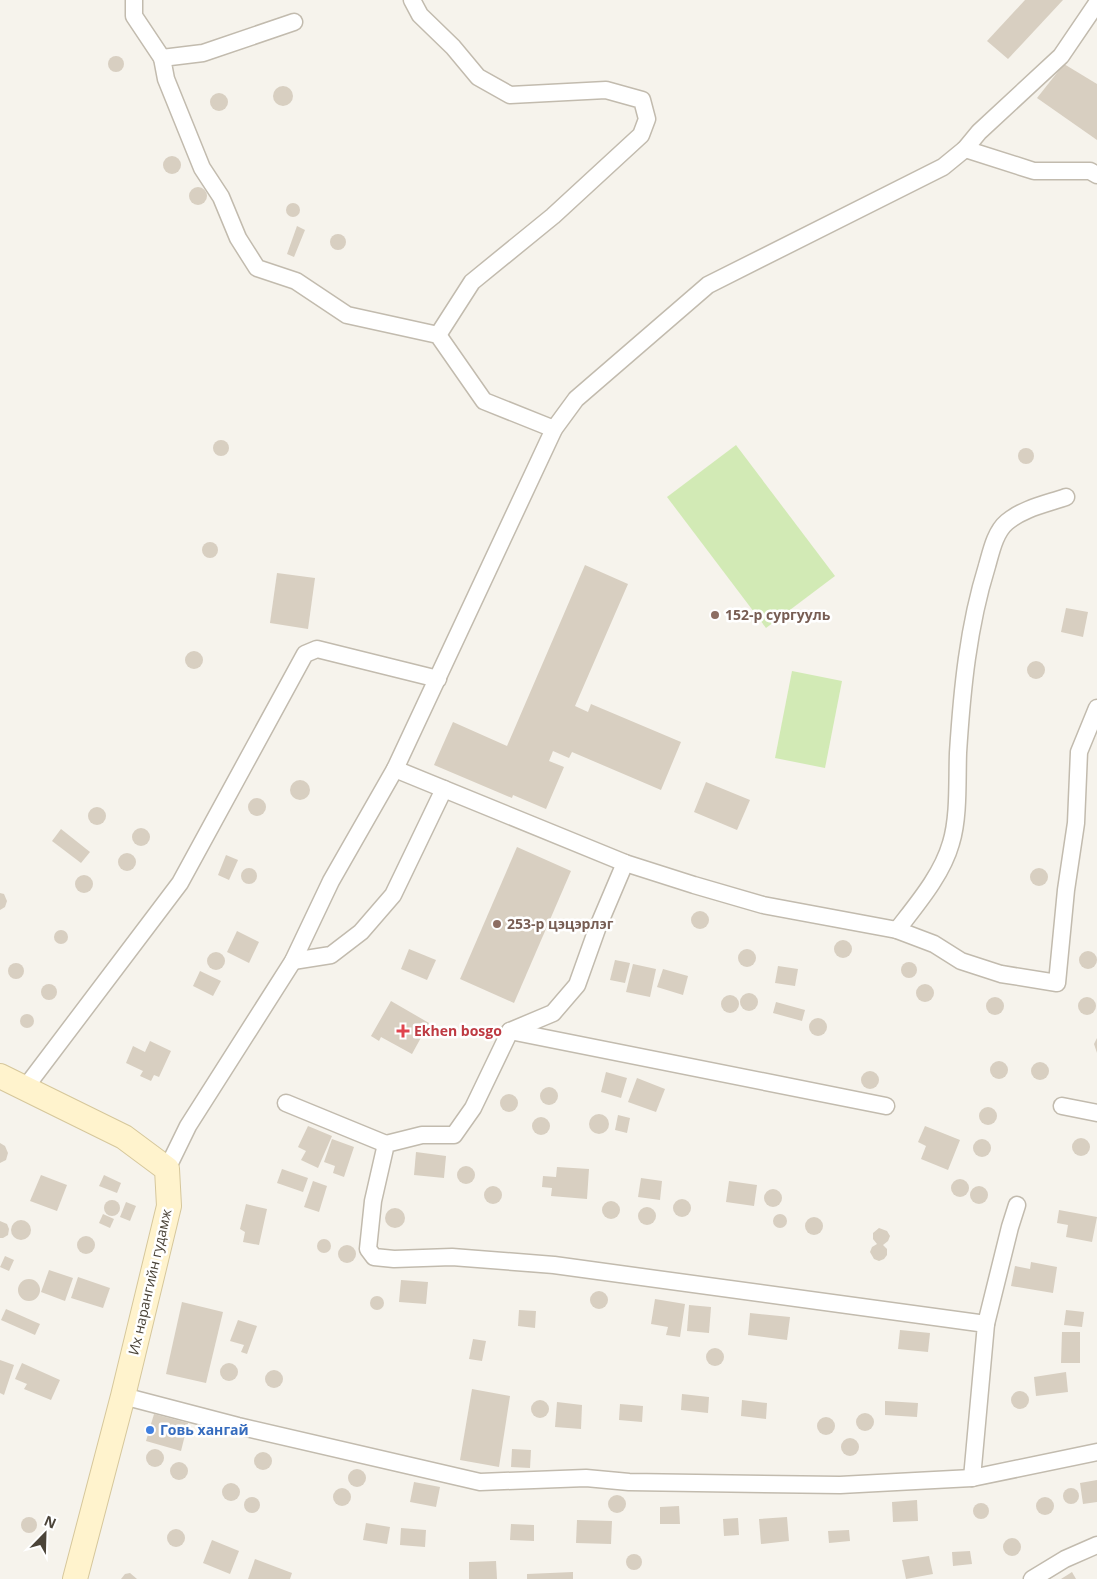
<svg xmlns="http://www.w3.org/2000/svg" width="1097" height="1579" font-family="'Open Sans',sans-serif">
  <rect width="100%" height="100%" fill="#f6f3ec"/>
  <g fill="#d2eab5">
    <path d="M736,445L835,576L766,628L667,497Z"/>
    <path d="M792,671L842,681L825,768L775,758Z"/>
  </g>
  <g fill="#d8cfc1">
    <path d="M1025,0H1063L1008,59L987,41Z"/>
    <circle cx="116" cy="64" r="8"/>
    <path d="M1064,64L1097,84V140L1037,98Z"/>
    <circle cx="283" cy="96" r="10"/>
    <circle cx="219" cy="102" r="9"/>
    <circle cx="172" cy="165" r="9"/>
    <circle cx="198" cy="196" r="9"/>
    <circle cx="293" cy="210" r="7"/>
    <path d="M297,226L305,230L294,257L287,254Z"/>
    <circle cx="338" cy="242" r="8"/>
    <circle cx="221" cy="448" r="8"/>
    <circle cx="1026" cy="456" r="8"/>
    <circle cx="210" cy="550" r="8"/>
    <path d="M585,565L628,584L575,706L588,712L591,704L681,742L661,790L572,752L569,758L553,751L549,761L564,767L546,809L513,795L512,798L434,765L453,722L507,746Z"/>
    <path d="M277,573L315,578L308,629L270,623Z"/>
    <path d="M1066,608L1088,612L1083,637L1061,632Z"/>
    <circle cx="194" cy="660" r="9"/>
    <circle cx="1036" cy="670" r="9"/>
    <circle cx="300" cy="790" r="10"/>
    <path d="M706,782L750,800L737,830L694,812Z"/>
    <circle cx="257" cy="807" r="9"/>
    <circle cx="97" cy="816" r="9"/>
    <circle cx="141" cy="837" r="9"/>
    <path d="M61,829L90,852L81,863L52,841Z"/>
    <path d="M517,847L571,871L514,1003L460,979Z"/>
    <circle cx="127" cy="862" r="9"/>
    <path d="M226,855L238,860L229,880L218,875Z"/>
    <circle cx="249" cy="876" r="8"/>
    <circle cx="1039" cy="877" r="9"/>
    <circle cx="84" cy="884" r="9"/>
    <path d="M0,893L4,894L7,901L5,907L0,910Z"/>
    <circle cx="700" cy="920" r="9"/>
    <circle cx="61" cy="937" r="7"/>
    <path d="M237,931L259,942L249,963L227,952Z"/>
    <circle cx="843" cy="949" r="9"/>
    <path d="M409,949L436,960L427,980L401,969Z"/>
    <circle cx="747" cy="958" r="9"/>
    <circle cx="1088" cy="960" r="9"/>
    <circle cx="216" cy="961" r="9"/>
    <path d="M615,960L630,963L625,983L610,980Z"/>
    <circle cx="909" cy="970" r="8"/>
    <circle cx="16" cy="971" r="8"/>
    <path d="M633,964L656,969L650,997L626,992Z"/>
    <path d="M778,966L798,969L795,986L775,983Z"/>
    <path d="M663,969L688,976L683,995L657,987Z"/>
    <path d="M200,971L221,981L213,996L193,986Z"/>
    <circle cx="49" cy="992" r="8"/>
    <circle cx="925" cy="993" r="9"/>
    <circle cx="749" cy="1002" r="9"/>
    <circle cx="730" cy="1004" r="9"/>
    <circle cx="995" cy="1006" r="9"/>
    <circle cx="1087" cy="1006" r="9"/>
    <path d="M391,1001L429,1023L412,1054L381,1037L379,1041L371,1036Z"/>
    <path d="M776,1002L805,1010L802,1021L773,1013Z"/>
    <circle cx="27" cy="1021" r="7"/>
    <circle cx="818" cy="1027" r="9"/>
    <path d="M1097,1038V1053L1094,1044Z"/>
    <path d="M150,1041L171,1051L159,1077L154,1075L151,1081L140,1076L143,1071L126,1063L133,1046L145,1052Z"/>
    <circle cx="999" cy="1070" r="9"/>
    <circle cx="1040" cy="1071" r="9"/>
    <circle cx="870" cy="1080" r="9"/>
    <path d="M606,1072L627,1078L621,1098L601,1092Z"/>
    <path d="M637,1078L665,1089L656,1112L628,1102Z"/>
    <circle cx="549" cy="1096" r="9"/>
    <circle cx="509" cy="1103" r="9"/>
    <circle cx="988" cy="1116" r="9"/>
    <circle cx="599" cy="1124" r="10"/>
    <path d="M618,1115L630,1118L627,1133L615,1130Z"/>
    <circle cx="541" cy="1126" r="9"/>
    <path d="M308,1126L332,1136L318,1168L301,1160L306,1151L298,1147Z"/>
    <path d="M925,1126L960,1140L948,1170L921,1159L926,1146L918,1142Z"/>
    <circle cx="1081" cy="1147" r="9"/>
    <path d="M332,1139L354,1147L344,1177L333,1173L335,1166L324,1162Z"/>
    <circle cx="982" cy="1148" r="9"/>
    <path d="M0,1143L5,1146L8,1153L6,1160L0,1163Z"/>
    <path d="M416,1152L446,1156L444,1178L414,1175Z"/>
    <circle cx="466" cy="1175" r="9"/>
    <path d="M557,1167L589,1169L587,1199L551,1196L552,1188L542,1187L543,1176L556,1177Z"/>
    <path d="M282,1169L308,1178L303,1192L277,1183Z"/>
    <path d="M41,1175L67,1185L57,1211L30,1201Z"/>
    <path d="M104,1175L121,1183L117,1193L99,1186Z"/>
    <path d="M641,1178L662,1181L660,1200L638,1197Z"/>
    <circle cx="960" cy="1188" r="9"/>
    <path d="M313,1181L327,1186L319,1212L304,1207Z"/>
    <path d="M729,1181L757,1185L754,1206L726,1202Z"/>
    <circle cx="493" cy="1195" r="9"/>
    <circle cx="979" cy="1195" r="9"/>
    <circle cx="773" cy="1198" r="9"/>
    <circle cx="682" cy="1208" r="9"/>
    <circle cx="112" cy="1208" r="8"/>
    <circle cx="611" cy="1210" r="9"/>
    <path d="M126,1202L136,1206L130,1221L120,1217Z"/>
    <path d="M246,1204L267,1209L259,1245L243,1242L245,1232L240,1229Z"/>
    <circle cx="647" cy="1216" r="9"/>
    <circle cx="395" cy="1218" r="10"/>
    <path d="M1059,1210L1097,1217L1092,1242L1066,1237L1068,1225L1057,1223Z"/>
    <circle cx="780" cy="1221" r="7"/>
    <path d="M103,1214L114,1219L110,1228L99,1223Z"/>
    <circle cx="814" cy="1226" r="9"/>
    <circle cx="21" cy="1230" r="10"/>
    <path d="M0,1221L7,1224L9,1229L8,1235L3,1238H0Z"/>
    <path d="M879,1228L887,1231L890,1236L888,1241L883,1245L887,1249V1255L884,1259L879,1261L874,1259L870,1252L872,1247L877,1244L873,1239V1233Z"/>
    <circle cx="86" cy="1245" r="9"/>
    <circle cx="324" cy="1246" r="7"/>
    <circle cx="347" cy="1254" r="9"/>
    <path d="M5,1256L14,1260L9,1271L0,1267Z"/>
    <path d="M1031,1262L1057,1267L1053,1293L1011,1286L1015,1266L1030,1269Z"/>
    <path d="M49,1270L73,1278L65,1301L41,1292Z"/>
    <path d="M78,1277L110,1288L103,1308L71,1298Z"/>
    <circle cx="29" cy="1290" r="11"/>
    <path d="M401,1280L428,1282L426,1304L399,1302Z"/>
    <circle cx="599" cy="1300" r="9"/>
    <circle cx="377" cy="1303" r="7"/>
    <path d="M655,1299L685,1304L680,1337L666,1335L668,1327L651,1324Z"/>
    <path d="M182,1302L223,1312L206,1383L166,1374Z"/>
    <path d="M689,1305L711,1307L709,1333L687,1331Z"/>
    <path d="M6,1309L40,1324L35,1335L1,1320Z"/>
    <path d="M519,1310L536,1311L535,1328L518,1326Z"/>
    <path d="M1066,1310L1084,1312L1082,1327L1064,1325Z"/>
    <path d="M750,1313L790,1317L787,1340L748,1335Z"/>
    <path d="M238,1320L257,1326L247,1354L241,1352L244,1345L230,1341Z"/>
    <path d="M900,1330L930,1333L928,1352L898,1349Z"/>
    <path d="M1062,1332H1080V1363H1061Z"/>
    <path d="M473,1339L486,1341L482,1361L469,1359Z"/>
    <circle cx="715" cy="1357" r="9"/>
    <path d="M0,1360L14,1365L4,1395L0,1393Z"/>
    <path d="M22,1363L60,1380L51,1400L24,1389L27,1384L15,1379Z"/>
    <circle cx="229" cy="1372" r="9"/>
    <circle cx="274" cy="1379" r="9"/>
    <path d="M1066,1372L1068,1392L1036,1396L1034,1377Z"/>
    <path d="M472,1389L510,1396L499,1467L460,1460Z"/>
    <circle cx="1020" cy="1400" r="9"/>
    <path d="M682,1394L709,1397L708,1413L681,1410Z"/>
    <path d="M742,1400L767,1403L766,1419L741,1416Z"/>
    <circle cx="540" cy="1409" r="9"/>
    <path d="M885,1401L918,1403L917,1417L885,1415Z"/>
    <path d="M557,1402L582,1405L581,1429L555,1427Z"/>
    <path d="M620,1404L643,1406L642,1422L619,1420Z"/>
    <circle cx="865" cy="1422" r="9"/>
    <path d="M154,1414L188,1423L181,1451L146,1441Z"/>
    <circle cx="826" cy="1426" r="9"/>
    <circle cx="850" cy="1447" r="9"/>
    <path d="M512,1449L531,1450L530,1468L511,1467Z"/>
    <circle cx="155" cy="1458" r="9"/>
    <circle cx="263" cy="1461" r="9"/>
    <circle cx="179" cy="1471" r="9"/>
    <circle cx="357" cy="1478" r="9"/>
    <path d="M1097,1480V1502L1083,1504L1080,1483Z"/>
    <path d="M414,1482L440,1487L436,1507L410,1502Z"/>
    <circle cx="231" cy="1492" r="9"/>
    <circle cx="1071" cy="1496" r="8"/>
    <circle cx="342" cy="1497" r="9"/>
    <circle cx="617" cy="1504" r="9"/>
    <circle cx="252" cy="1505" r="8"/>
    <circle cx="1045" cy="1506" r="9"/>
    <path d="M917,1500L918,1521L893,1522L892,1502Z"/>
    <circle cx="981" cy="1511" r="8"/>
    <path d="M679,1506L680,1524H660V1507Z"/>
    <path d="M787,1517L789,1541L761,1544L759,1519Z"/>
    <circle cx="29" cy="1525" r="8"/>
    <path d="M738,1518L739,1535L724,1536L723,1519Z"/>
    <path d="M577,1520L612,1521L611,1544L576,1543Z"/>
    <path d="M366,1523L390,1527L387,1544L363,1540Z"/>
    <path d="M511,1524L534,1525V1541L510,1540Z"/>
    <path d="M401,1528L426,1530L425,1547L400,1545Z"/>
    <circle cx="176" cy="1538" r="9"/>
    <path d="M849,1530L850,1541L829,1543L828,1531Z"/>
    <circle cx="1012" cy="1547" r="9"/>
    <path d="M212,1540L239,1551L230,1574L203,1563Z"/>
    <path d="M970,1551L972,1564L953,1566L952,1552Z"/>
    <circle cx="634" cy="1562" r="8"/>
    <path d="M929,1556L933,1574L906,1579L902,1560Z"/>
    <path d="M255,1559L292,1573L290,1579H248Z"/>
    <path d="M496,1561L497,1579H469V1562Z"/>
    <path d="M573,1572V1579H527V1574Z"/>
    <path d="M1072,1572L1076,1579H1061Z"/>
    <path d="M130,1573L137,1579H121L125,1574Z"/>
  </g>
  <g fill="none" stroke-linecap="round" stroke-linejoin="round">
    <g stroke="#c2bbae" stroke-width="19">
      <g id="minor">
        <path d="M134,0V16L162,58"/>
        <path d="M412,0L420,15L453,47L478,77L510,95L606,90L642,100L647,119L641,135L553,216L472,282L438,335"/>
        <path d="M294,22L203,53L162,58L166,79L202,168L221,197L238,238L257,268L296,281L347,315L438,335L484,401L554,429"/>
        <path d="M965,149L1034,171H1090L1097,175"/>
        <path d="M395,769L625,863L694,885L763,905L897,930C917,904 942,875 951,843C959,817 957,781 958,753C962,690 968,627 987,566C991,552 995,532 1007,522C1024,508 1046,504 1066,497"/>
        <path d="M625,863L597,929L577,985L553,1013L510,1031L473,1108L454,1135H422L386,1144L373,1201L368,1249L374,1257L394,1259L452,1257L554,1265L986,1324L972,1478"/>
        <path d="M897,930L934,944L961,961L1001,974L1057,983L1066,890L1076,823L1079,752L1097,708"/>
        <path d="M293,961L331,955L361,932L393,895L444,789"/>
        <path d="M510,1031L886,1106"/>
        <path d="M25,1088L180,883L305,654L317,649L438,679"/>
        <path d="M286,1103L386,1144"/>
        <path d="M1062,1106L1097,1113"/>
        <path d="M167,1169L188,1126L293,961L331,881L395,769L554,429L576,399L708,285L943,167L965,149L979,132L1061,56L1097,3"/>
        <path d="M986,1324L1010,1227L1017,1205"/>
        <path d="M123,1396L238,1426L480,1482L586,1478L629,1482L840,1485L972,1478L1097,1452"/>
        <path d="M1032,1579L1065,1559L1097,1545"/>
      </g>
    </g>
    <g stroke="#d6c79b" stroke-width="26">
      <path id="secondary" d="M0,1076L124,1137L167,1169L169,1206L123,1396L75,1579"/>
    </g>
    <use href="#minor" stroke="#fff" stroke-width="16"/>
    <use href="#secondary" stroke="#fff3cd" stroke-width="24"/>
  </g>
  <g fill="#8d6e63" stroke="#fff" stroke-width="2">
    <circle cx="715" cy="615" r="5"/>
    <circle cx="497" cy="924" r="5"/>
  </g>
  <path fill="#e0444e" stroke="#fff" stroke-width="2" d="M400.5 1023.5h5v5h5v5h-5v5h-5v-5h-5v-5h5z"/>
  <circle fill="#3f7fe0" stroke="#fff" stroke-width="2" cx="150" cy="1430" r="5"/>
  <g text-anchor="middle" stroke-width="5" stroke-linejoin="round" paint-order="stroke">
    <g font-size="14" font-weight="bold" fill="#785e54" stroke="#fff" text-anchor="start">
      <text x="725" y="620">152-р сургууль</text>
      <text x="507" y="929">253-р цэцэрлэг</text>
    </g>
    <g font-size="14" font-weight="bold" fill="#be3a42" stroke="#fff" text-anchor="start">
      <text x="414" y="1036">Ekhen bosgo</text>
    </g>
    <g font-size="14" fill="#4b4439" stroke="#fff">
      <text transform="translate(150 1282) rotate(-77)" y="5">Их нарангийн гудамж</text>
    </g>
    <g font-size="14" font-weight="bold" fill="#366cbe" stroke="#fff" text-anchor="start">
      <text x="160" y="1435">Говь хангай</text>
    </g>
  </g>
  <g transform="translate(45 1534) rotate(23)" stroke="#ffffff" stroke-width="4" paint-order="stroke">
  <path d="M0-4L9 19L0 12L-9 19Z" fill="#4b4439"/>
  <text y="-8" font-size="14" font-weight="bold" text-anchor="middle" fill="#4b4439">N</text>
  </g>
</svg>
